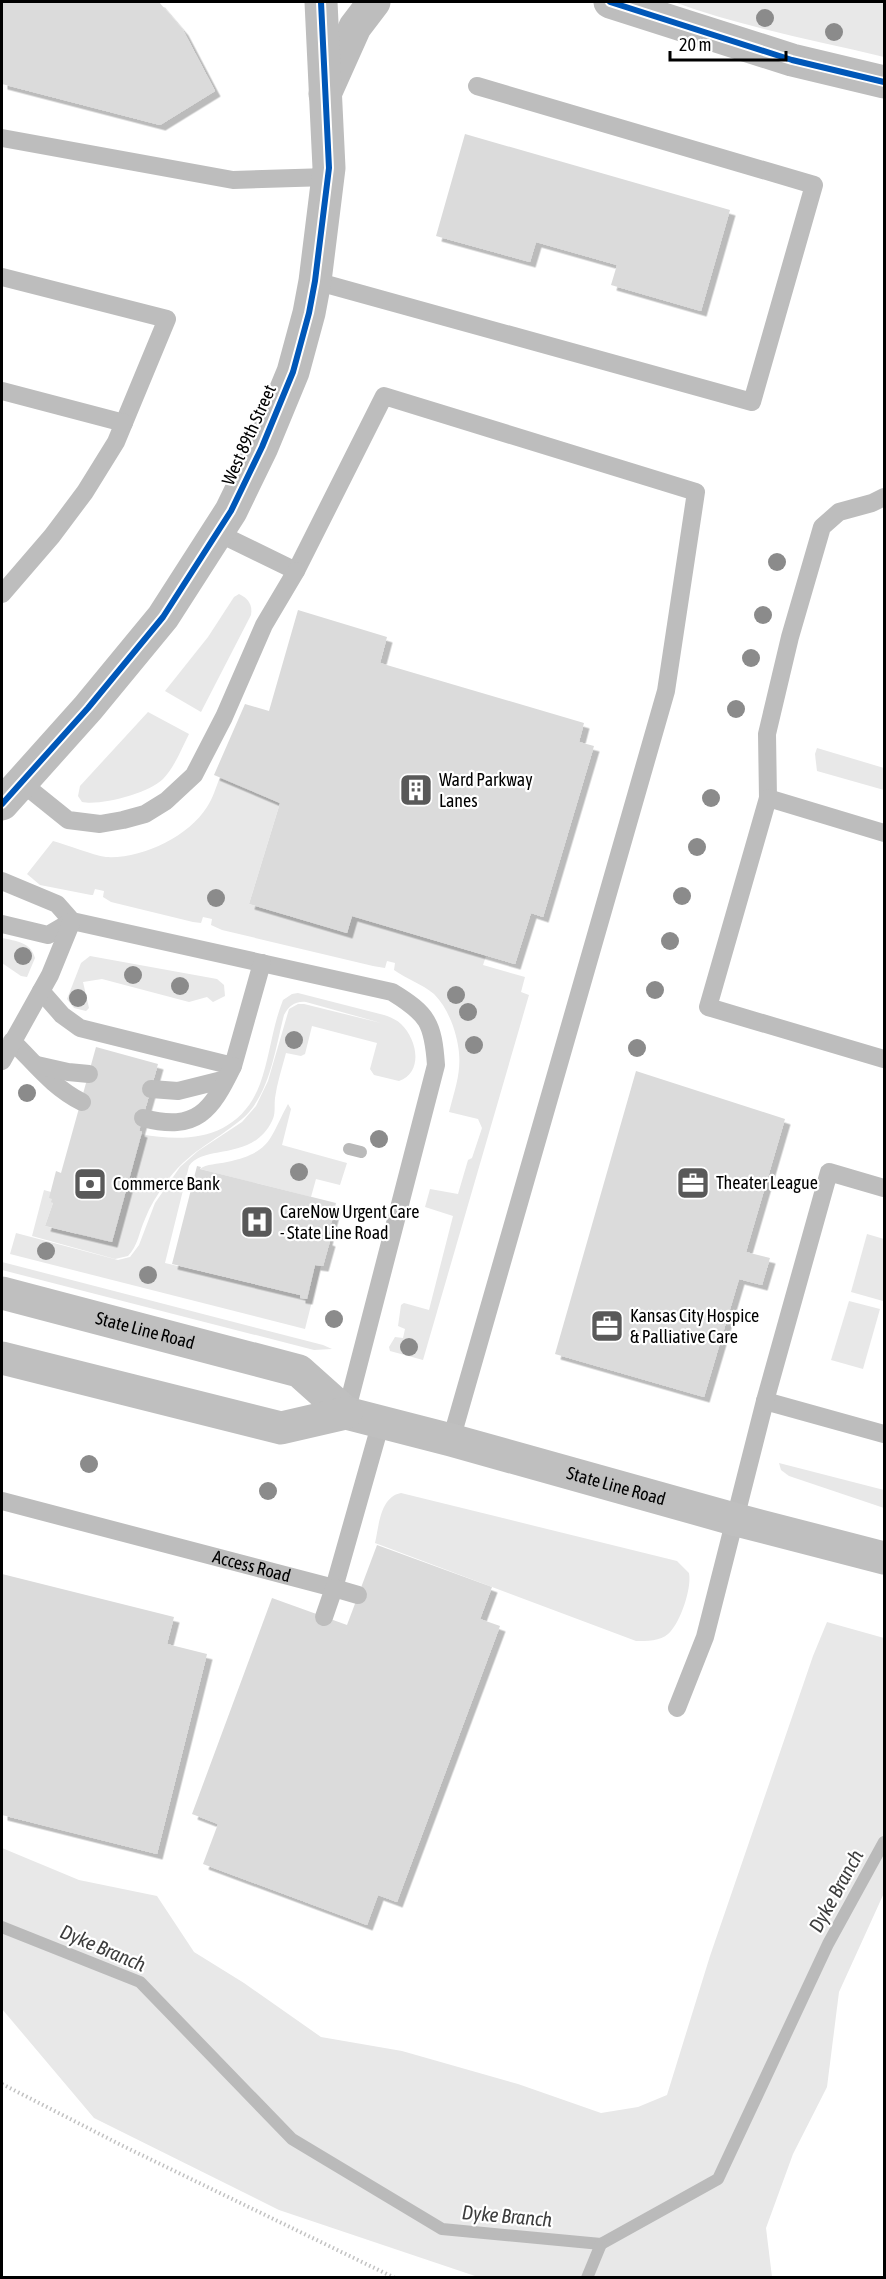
<svg xmlns="http://www.w3.org/2000/svg" width="886" height="2279" font-family="'Asap Condensed',sans-serif">
  <defs>
    <filter id="shadow"><feDropShadow dx="5.5" dy="5.5" stdDeviation="0" flood-color="#0004"/></filter>
  </defs>
  <rect width="100%" height="100%" fill="#fff"/>
  <g fill="#e8e8e8">
    <path d="M674,2H884V57C814,40 742,27 674,2Z"/>
    <path d="M239,594C248,598 253,605 251,615L201,712L165,691L208,637L234,597Z"/>
    <path d="M148,712L189,734C182,748 174,768 163,779C149,793 101,806 82,802L78,796L80,786Z"/>
    <path d="M817,748L884,768V790L817,771L815,754Z"/>
    <path d="M220,777L280,803L249,904L347,933L352,916L486,956L483,965L525,977L521,992L529,995L423,1360L390,1351L389,1347L395,1337L403,1338L405,1329L398,1326L401,1305L404,1303L429,1310L453,1216L425,1207L430,1189L458,1194L468,1160L472,1158L482,1128L478,1119L449,1112C458,1078 465,1062 453,1026C449,1015 443,1003 434,994C422,984 407,979 394,970L395,963L387,961L385,968L373,966L222,930L211,925L212,919L203,917L201,923L193,922L111,902L103,897L104,891L95,889L93,895H91L40,885L27,874L53,841C68,845 92,855 106,857C142,859 188,837 207,807C213,798 216,787 220,777Z"/>
    <path d="M2,938C16,941 31,942 35,958L27,977L21,976L2,963Z"/>
    <path d="M90,956L217,979L224,985L225,996L213,1002L207,997L189,1002L102,979L83,982L89,1008L86,1011L74,1008L67,999L81,963Z"/>
    <path d="M298,993L384,1015C390,1017 397,1020 401,1024C417,1039 424,1072 399,1081L374,1075L370,1069L377,1043L312,1026L305,1054L301,1056L286,1053C282,1068 277,1083 275,1098C274,1107 276,1113 272,1121C252,1162 204,1144 189,1166L165,1263L300,1295V1298L306,1299L315,1265L321,1266L305,1329L10,1254L16,1233L118,1260L130,1257L139,1245L155,1203L180,1167L198,1151L242,1122L256,1106L268,1081L289,1009L298,1004H304L381,1023L306,1002C295,1001 289,1006 284,1015C275,1049 270,1095 242,1119C213,1143 188,1151 165,1184C157,1195 150,1206 145,1219C139,1232 138,1246 128,1256L115,1259L32,1236L44,1190L51,1192L53,1203L45,1226L76,1234L141,1134C191,1144 240,1137 260,1084C270,1057 272,1027 283,1000L292,994Z"/>
    <path d="M288,1104L291,1109L282,1145L347,1163L340,1185L316,1179L311,1197L200,1169C206,1164 218,1164 227,1162C272,1152 269,1139 288,1104Z"/>
    <path d="M867,1234L884,1239V1294L883,1301L851,1292Z"/>
    <path d="M2,1262L323,1345L332,1349L314,1350L2,1270Z"/>
    <path d="M849,1301L880,1309L863,1369L831,1360Z"/>
    <path d="M779,1463L884,1490V1508L789,1476L781,1470Z"/>
    <path d="M401,1493L677,1561L689,1573C692,1588 680,1624 668,1634C661,1641 646,1641 636,1641L375,1543C379,1526 380,1497 401,1493Z"/>
    <path d="M827,1622L884,1638V1893L839,1992L827,2087L793,2154L766,2228L772,2277H478L279,2210L94,2118L2,2009V1848L79,1880L157,1896L194,1952L244,1983L321,2037L402,2051L518,2084L601,2113L638,2107L667,2095L710,1956L813,1656Z"/>
  </g>
  <g fill="none" stroke-linecap="round" stroke-linejoin="round">
    <g stroke="#bababa" stroke-width="12">
      <path d="M349,1149L361,1152"/>
      <path d="M2,1927L140,1982L292,2139L442,2229L601,2244L718,2179L828,1944L884,1842"/>
      <path d="M587,2278L601,2244"/>
    </g>
  </g>
  <g fill="#dbdbdb" filter="url(#shadow)">
    <path d="M2,2H159L183,30L215,91L160,125L2,84Z"/>
    <path d="M465,134L730,210L701,311L611,285L617,265L536,242L530,262L436,236Z"/>
    <path d="M298,610L387,637L380,663L584,723L579,742L594,746L543,917L531,913L515,964L352,916L347,933L249,904L280,803L214,775L245,704L269,711Z"/>
    <path d="M96,1047L158,1064L139,1131L142,1132L112,1242L45,1226L53,1203L51,1202L52,1199L49,1198L56,1171L61,1173Z"/>
    <path d="M636,1071L785,1119L746,1252L770,1258L762,1285L739,1279L704,1397L555,1354Z"/>
    <path d="M197,1166L201,1167L200,1169L336,1203L327,1240L330,1241L323,1266L315,1265L307,1299L300,1298V1295L172,1264Z"/>
    <path d="M377,1545L492,1587L480,1619L500,1626L397,1902L378,1895L367,1925L203,1864L218,1824L192,1814L272,1598L347,1625Z"/>
    <path d="M2,1574L174,1617L167,1644L207,1654L157,1854L2,1815Z"/>
  </g>
  <g fill="none" stroke-linecap="round" stroke-linejoin="round">
    <path stroke="#c2c2c2" stroke-width="4" stroke-dasharray="1.5 3" stroke-linecap="butt" d="M2,2084L123,2146L395,2278"/>
    <g stroke="#bdbdbd" stroke-width="18">
      <path d="M2,138L233,180L328,177"/>
      <path d="M2,277L167,319L116,442L85,492L52,536L2,594"/>
      <path d="M315,281L752,402L814,185L477,86"/>
      <path d="M2,391L124,423"/>
      <path d="M218,533L296,571L384,396L696,492L666,691L451,1440"/>
      <path d="M22,783L68,820L100,824L123,820L145,814L166,801L194,775L224,717L264,625L296,571"/>
      <path d="M768,798L767,734L790,637L822,527L839,512L872,503L884,497"/>
      <path d="M884,833L768,798L708,1007L884,1059"/>
      <path d="M2,881L57,904L72,921L392,992C428,1014 433,1023 436,1065L346,1413"/>
      <path d="M2,924L48,935L72,921"/>
      <path d="M41,991L62,1015L80,1028L233,1066L262,963"/>
      <path d="M12,1041C35,1063 52,1087 82,1102"/>
      <path d="M2,1061L50,975L72,921"/>
      <path d="M37,1065L68,1072L89,1074"/>
      <path d="M151,1089L178,1091L226,1079"/>
      <path d="M143,1118C197,1132 211,1111 233,1066"/>
      <path d="M765,1401L884,1434"/>
      <path id="s1" d="M2,1501L334,1588L381,1422"/>
      <path d="M324,1617L334,1588L358,1595"/>
      <path d="M677,1708L705,1637L765,1401L829,1172L884,1188"/>
    </g>
    <path stroke="#bdbdbd" stroke-width="33" d="M325,94L355,27L374,2"/>
    <path stroke="#bdbdbd" stroke-width="33" d="M2,804L88,708L163,617L231,511L262,447L293,372L309,313L315,281L329,168L321,2"/>
    <g stroke="#bfbfbf" stroke-width="33">
      <path id="s2" d="M2,1293L299,1371L346,1413L451,1440L737,1520L884,1558"/>
      <path d="M2,1358L281,1428L346,1413"/>
    </g>
    <path stroke="#bdbdbd" stroke-width="33" d="M610,2L792,60L884,82"/>
    <g stroke="#fff" stroke-width="10">
      <g id="cycleway">
        <path d="M610,2L792,60L884,82"/>
        <path d="M2,804L88,708L163,617L231,511L262,447L293,372L309,313L315,281L329,168L321,2"/>
      </g>
    </g>
    <use href="#cycleway" stroke="#0057b8" stroke-width="6"/>
  </g>
  <g fill="#8b8b8b">
    <circle cx="765" cy="18" r="9"/>
    <circle cx="834" cy="32" r="9"/>
    <circle cx="777" cy="562" r="9"/>
    <circle cx="763" cy="615" r="9"/>
    <circle cx="751" cy="658" r="9"/>
    <circle cx="736" cy="709" r="9"/>
    <circle cx="711" cy="798" r="9"/>
    <circle cx="697" cy="847" r="9"/>
    <circle cx="682" cy="896" r="9"/>
    <circle cx="216" cy="898" r="9"/>
    <circle cx="670" cy="941" r="9"/>
    <circle cx="23" cy="956" r="9"/>
    <circle cx="133" cy="975" r="9"/>
    <circle cx="180" cy="986" r="9"/>
    <circle cx="655" cy="990" r="9"/>
    <circle cx="456" cy="995" r="9"/>
    <circle cx="78" cy="998" r="9"/>
    <circle cx="468" cy="1012" r="9"/>
    <circle cx="294" cy="1040" r="9"/>
    <circle cx="474" cy="1045" r="9"/>
    <circle cx="637" cy="1048" r="9"/>
    <circle cx="27" cy="1093" r="9"/>
    <circle cx="379" cy="1139" r="9"/>
    <circle cx="299" cy="1172" r="9"/>
    <circle cx="46" cy="1251" r="9"/>
    <circle cx="148" cy="1275" r="9"/>
    <circle cx="334" cy="1319" r="9"/>
    <circle cx="409" cy="1347" r="9"/>
    <circle cx="89" cy="1464" r="9"/>
    <circle cx="268" cy="1491" r="9"/>
  </g>
  <defs>
    <g id="building-square" transform="scale(1.725)"><rect x="-9" y="-9" width="18" height="18" rx="4" fill="#595959" stroke="#fff"/><path d="M-4-6H4V6H1V3H-1V6H-4ZM-2.5-4.3h1.7v1.8h-1.7ZM.8-4.3h1.7v1.8H.8ZM-2.5-1h1.7V.8h-1.7ZM.8-1h1.7V.8H.8Z" fill="#fff"/></g>
    <g id="office-square" transform="scale(1.725)"><rect x="-9" y="-9" width="18" height="18" rx="4" fill="#595959" stroke="#fff"/><path d="M-6-3h4V-5.5h4V-3h4V5H-6ZM-1-4.5V-3h2v-1.5ZM-6 0V1H6V0Z" fill="#fff"/></g>
    <g id="bank-square" transform="scale(1.725)"><rect x="-9" y="-9" width="18" height="18" rx="4" fill="#595959" stroke="#fff"/><path d="M-6-4H6V4H-6ZM0-2.3a2.3 2.3 0 1 0 0 4.6a2.3 2.3 0 1 0 0-4.6Z" fill="#fff"/></g>
    <g id="hospital-square" transform="scale(1.725)"><rect x="-9" y="-9" width="18" height="18" rx="4" fill="#595959" stroke="#fff"/><path d="M-5-5h3v3.5h4V-5h3V5h-3V1.5h-4V5h-3Z" fill="#fff"/></g>
  </defs>
  <g fill-rule="evenodd">
    <use href="#building-square" x="416" y="790"/>
    <use href="#office-square" x="693" y="1183"/>
    <use href="#bank-square" x="90" y="1184"/>
    <use href="#hospital-square" x="257" y="1222"/>
    <use href="#office-square" x="607" y="1326"/>
  </g>
  <g text-anchor="middle" stroke-width="4.5" stroke-linejoin="round" paint-order="stroke">
    <g font-size="18" fill="#000" stroke="#fff">
      <text transform="translate(249 435) rotate(-66)" y="6">West 89th Street</text>
      <text dy="6" stroke="none"><textPath href="#s2" startOffset="148">State Line Road</textPath></text>
      <text dy="6" stroke="none"><textPath href="#s2" startOffset="650">State Line Road</textPath></text>
      <text dy="6" stroke="none"><textPath href="#s1" startOffset="258">Access Road</textPath></text>
    </g>
    <g font-size="18" fill="#000" stroke="#fff" text-anchor="start">
      <text x="439" y="786">Ward Parkway<tspan x="439" dy="21">Lanes</tspan></text>
      <text x="716" y="1189">Theater League</text>
      <text x="113" y="1190">Commerce Bank</text>
      <text x="280" y="1218">CareNow Urgent Care<tspan x="280" dy="21">- State Line Road</tspan></text>
      <text x="630" y="1322">Kansas City Hospice<tspan x="630" dy="21">&amp; Palliative Care</tspan></text>
    </g>
    <g font-size="20" font-style="italic" fill="#3d3d3d" stroke="#fff">
      <text transform="translate(836 1891) rotate(-61)" y="7">Dyke Branch</text>
      <text transform="translate(103 1948) rotate(23)" y="7">Dyke Branch</text>
      <text transform="translate(507 2216) rotate(5)" y="7">Dyke Branch</text>
    </g>
  </g>
  <rect width="886" height="2279" fill="none" stroke="#000000" stroke-width="6"/>
  <path d="M670 51v9h116v-9" fill="none" stroke="#000000" stroke-width="3"/>
  <text x="679" y="51" font-size="18" fill="#000000" stroke="#ffffff" stroke-width="4.5" paint-order="stroke">20 m</text>
</svg>
